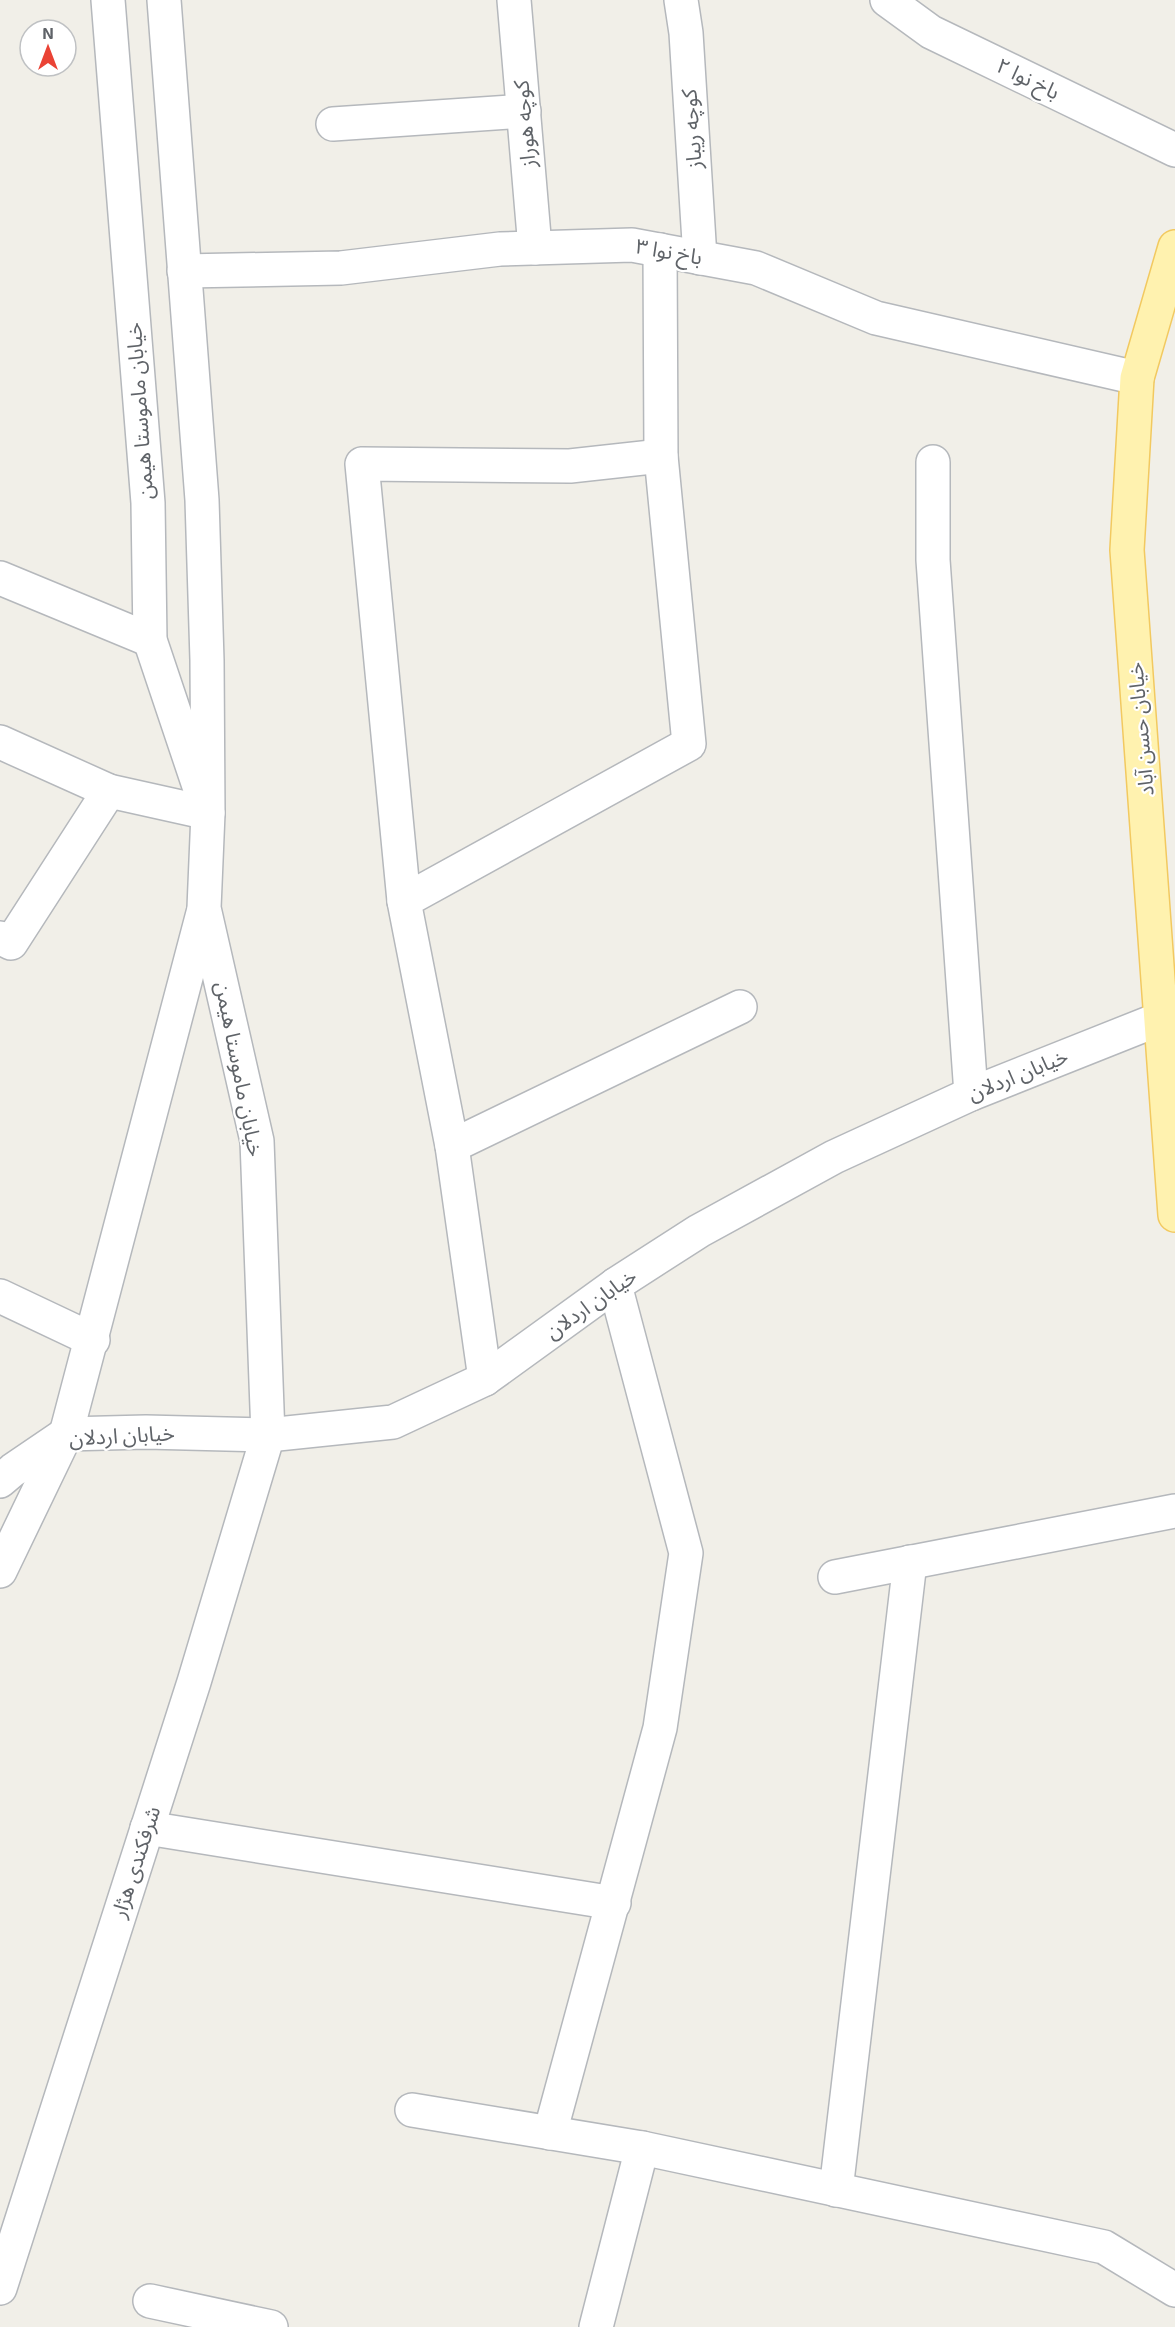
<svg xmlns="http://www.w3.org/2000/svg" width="1175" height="2327" font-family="'Exo 2','Noto Sans Arabic',sans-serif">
  <rect width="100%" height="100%" fill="#f1efe8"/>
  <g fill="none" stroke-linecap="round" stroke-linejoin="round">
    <g stroke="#b5b8bc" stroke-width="36">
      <g id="minor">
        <path d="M108,0L148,503L150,640L199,786"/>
        <path d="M514,0L535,248"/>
        <path d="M681,0L686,33L700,258"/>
        <path d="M887,0L931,32L1175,150"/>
        <path d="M333,124L524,111"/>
        <path d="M184,271L341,268L500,249L632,245L756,268L876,318L1137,378"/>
        <path d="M933,462V560L971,1094"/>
        <path d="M0,578L150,640"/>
        <path d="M0,742L109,791L208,813"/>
        <path d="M404,901L362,464L570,466L661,456"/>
        <path d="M0,938L11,943L109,791"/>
        <path d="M452,1146L740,1007"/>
        <path d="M0,1296L93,1340"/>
        <path d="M485,1379L452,1146L404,901L689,744L661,456L660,250"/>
        <path d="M0,1481L13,1470L66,1434L146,1432L268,1435L393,1422L485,1379L615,1285L699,1231L834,1157L971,1094L1162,1018H1175"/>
        <path d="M0,1571L66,1434L203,913"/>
        <path d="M835,1577L1175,1511"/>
        <path d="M147,1828L614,1903"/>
        <path d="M412,2110L642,2148L1104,2247L1175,2290"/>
        <path d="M550,2133L660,1728L686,1553L615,1285"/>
        <path d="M836,2190L910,1562"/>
        <path d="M0,2288L194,1682L268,1435L257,1141L204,908L208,813L207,660L202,500L164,0"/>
        <path d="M150,2301L271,2327"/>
        <path d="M596,2327L642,2148"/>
      </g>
    </g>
    <g stroke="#f2c960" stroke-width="36">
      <path id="major" d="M1175,247L1137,378L1127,550L1175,1215"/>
    </g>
    <use href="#minor" stroke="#fff" stroke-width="33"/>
    <use href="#major" stroke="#fff2af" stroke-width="33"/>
  </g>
  <g text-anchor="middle" stroke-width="4.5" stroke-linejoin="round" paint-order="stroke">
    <g font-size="21" fill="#5f6368" stroke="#fff">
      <text transform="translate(1028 79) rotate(26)" y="7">باخ نوا ۲</text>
      <text transform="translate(525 124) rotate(-95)" y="7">کوچه هوراز</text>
      <text transform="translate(692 129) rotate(-94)" y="7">کوچه ریباز</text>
      <text transform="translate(669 252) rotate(10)" y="7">باخ نوا ۳</text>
      <text transform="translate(140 411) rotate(-94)" y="7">خیابان ماموستا هیمن</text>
      <text transform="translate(1141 729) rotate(-95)" y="7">خیابان حسن آباد</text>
      <text transform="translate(239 1069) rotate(79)" y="7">خیابان ماموستا هیمن</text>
      <text transform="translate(1018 1075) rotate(-22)" y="7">خیابان اردلان</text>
      <text transform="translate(591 1304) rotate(-35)" y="7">خیابان اردلان</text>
      <text transform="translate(122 1436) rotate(-3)" y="7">خیابان اردلان</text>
      <text transform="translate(136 1862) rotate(-72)" y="7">شرفکندی هژار</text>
    </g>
  </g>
  <g transform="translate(48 48)"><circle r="28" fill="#ffffff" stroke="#bfc1c3" stroke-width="1.5"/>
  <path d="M0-4.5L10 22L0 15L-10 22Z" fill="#ea4335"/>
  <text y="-9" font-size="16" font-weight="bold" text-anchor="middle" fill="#5f6368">N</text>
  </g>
</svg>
